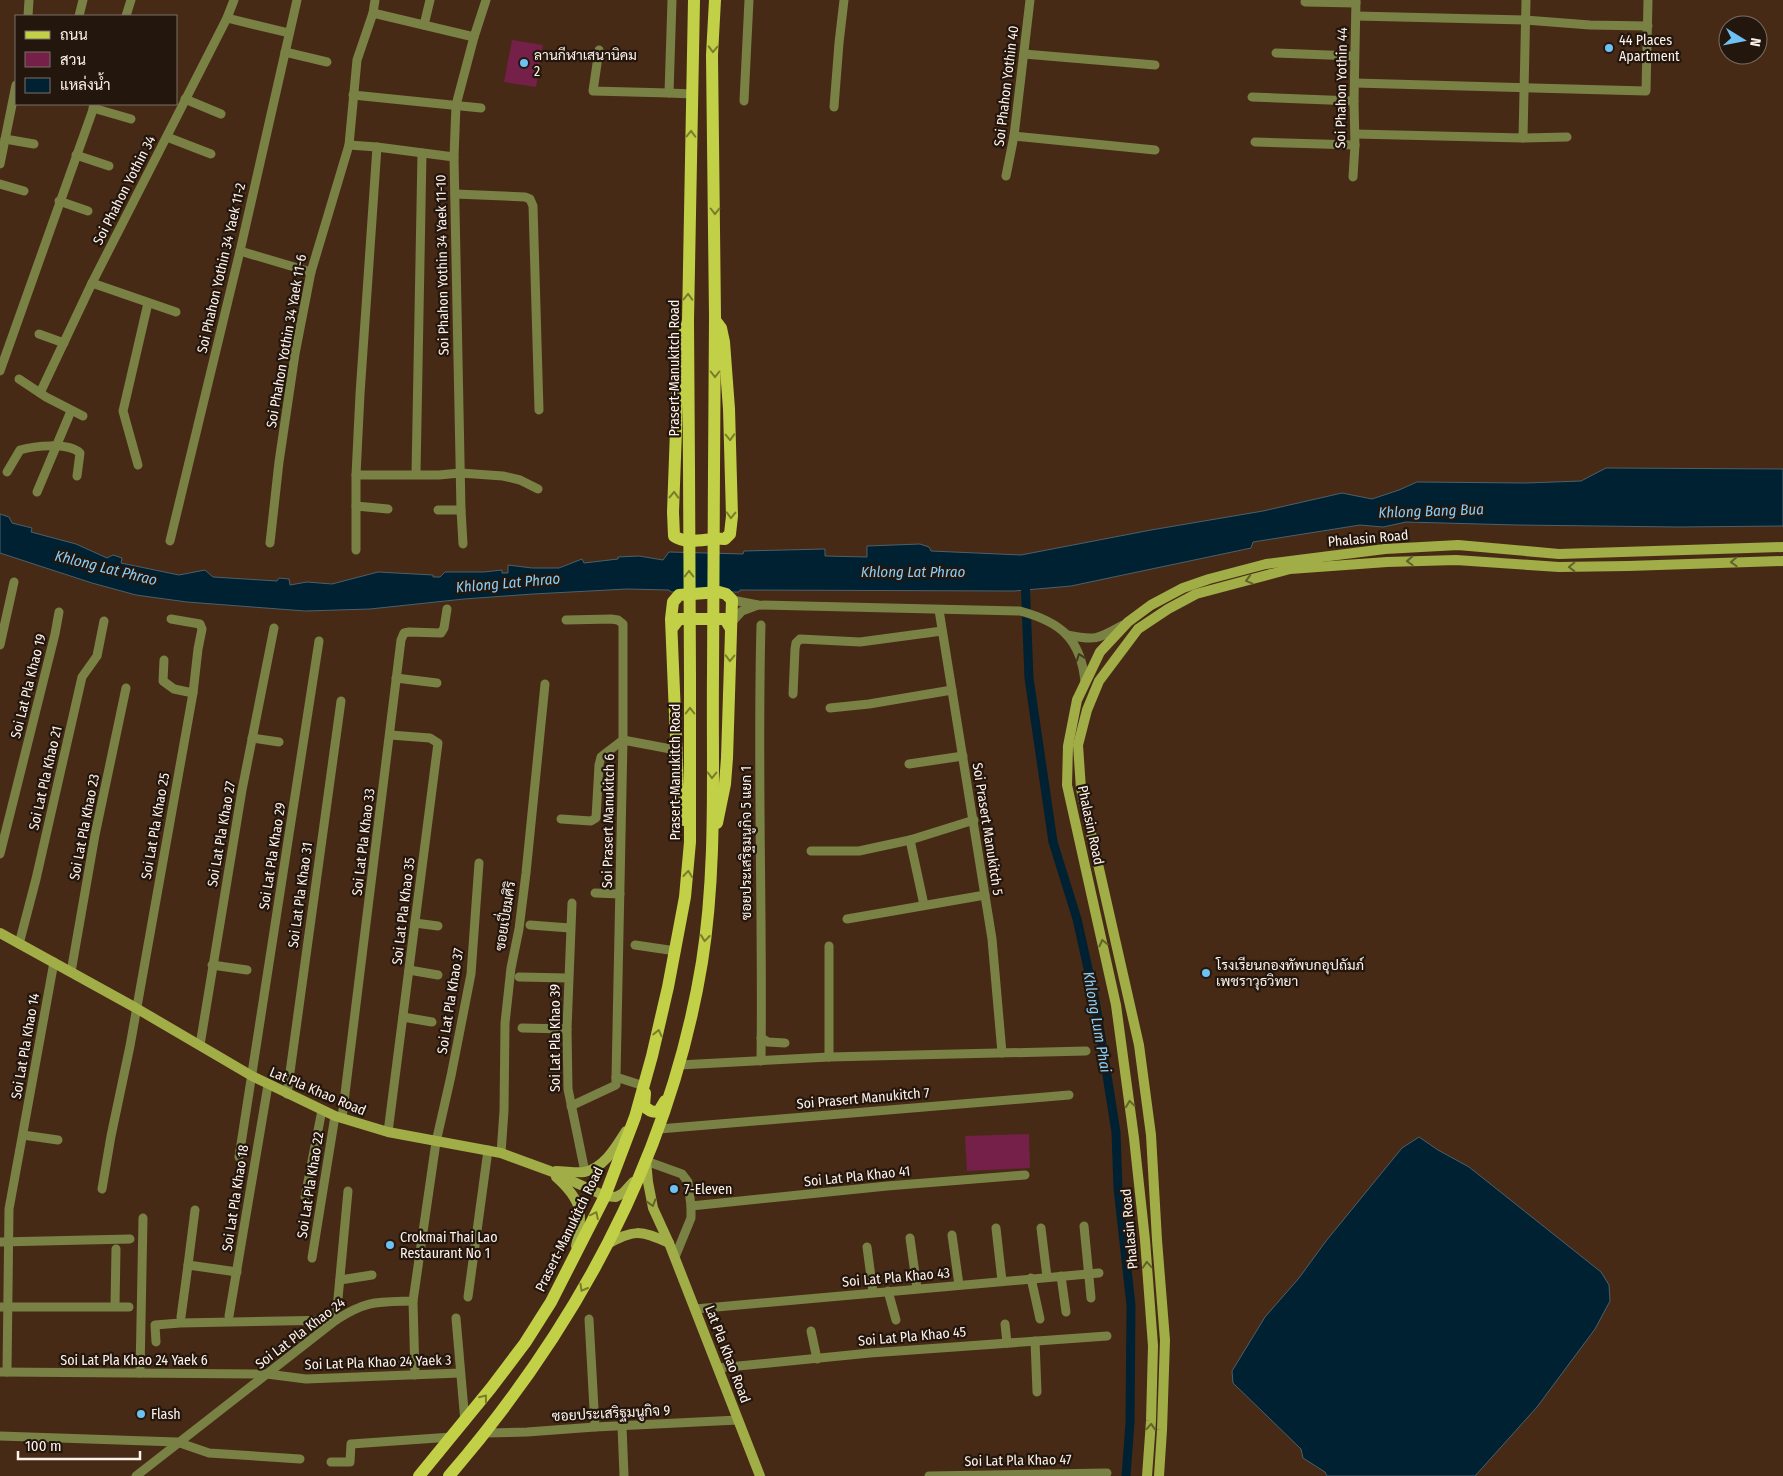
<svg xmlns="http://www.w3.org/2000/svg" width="1783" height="1476" font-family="'Fira Sans Condensed',Sarabun,sans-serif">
  <rect width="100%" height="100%" fill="#462a16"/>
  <g fill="#742048">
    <path d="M512,40L543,45L536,87L504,82Z"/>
    <path d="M1029,1134L1030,1168L967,1171L965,1136Z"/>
  </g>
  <g fill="#002132" stroke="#4c606a">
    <path d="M1606,468L1783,469V526L1678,527L1517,525L1406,522L1383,527L1360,525L1253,542L1251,548L1071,586L1014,591L740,590L739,592H671L669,590L627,589L533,594L464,599L370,609L305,611L187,602L136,595L92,583L0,553V514L9,517L12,523L32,528L31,532L76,544L107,558L113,555L122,558L121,563L179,575L205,570L213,577L277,581L279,578L289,579L290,585L307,582L332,584L378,572L433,575V577H440L445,572H484L502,570V573H508V565L532,568H559L582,559L584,563L618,559V557L639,556L663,560L669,552L743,554L744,551L825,549V556L867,557V546L920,544L929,547L931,551L1021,555L1151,530L1263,511L1342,493L1372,499L1399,490L1417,482L1526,483L1581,481Z"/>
    <path d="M1419,1137L1438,1150L1469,1167L1601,1272L1609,1285L1610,1301L1595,1329L1537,1407L1475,1476H1327L1325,1472L1303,1458L1301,1449L1233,1383L1232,1371L1265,1317L1299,1278L1326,1241L1402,1148Z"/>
  </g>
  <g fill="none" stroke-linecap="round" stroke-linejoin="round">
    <path stroke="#002132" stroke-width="9" d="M1025,578L1029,678L1053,842L1077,919L1095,1000L1116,1132L1118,1188L1131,1305L1130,1423L1126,1476"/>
    <g stroke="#798144" stroke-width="9">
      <path d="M672,0L669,93L692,94"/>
      <path d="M1305,2L1356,3"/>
      <path d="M373,13L474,37"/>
      <path d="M28,16L29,0"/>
      <path d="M79,16L83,0"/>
      <path d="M126,16L131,0"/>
      <path d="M1356,16L1525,20L1590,25L1648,26"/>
      <path d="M227,18L289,33"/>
      <path d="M424,25L430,0"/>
      <path d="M599,50L593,91L669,93"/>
      <path d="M285,52L327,62"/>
      <path d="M1276,53L1354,56"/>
      <path d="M1024,54L1155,65"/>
      <path d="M1355,83L1646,91L1648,0"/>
      <path d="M353,95L481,108"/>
      <path d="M1252,97L1354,101"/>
      <path d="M185,99L221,114"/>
      <path d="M744,101L749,0"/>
      <path d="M834,107L839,43L844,0"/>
      <path d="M93,108L131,119"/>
      <path d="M1355,134L1523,138L1526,0"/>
      <path d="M1014,136L1155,150"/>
      <path d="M167,137L211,154"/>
      <path d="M1523,138L1567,137"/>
      <path d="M5,139L34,144"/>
      <path d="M1255,142L1355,145"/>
      <path d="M349,145L377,147L454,157"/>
      <path d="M76,155L109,166"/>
      <path d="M0,164L16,85"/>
      <path d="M1006,176L1014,136L1030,0"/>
      <path d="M1353,177L1355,145L1354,101L1356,0"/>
      <path d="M0,184L24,191"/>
      <path d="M455,194L525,197L530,199L533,206L539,410"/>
      <path d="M59,201L88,211"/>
      <path d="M240,251L311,272"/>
      <path d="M92,283L176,312"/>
      <path d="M39,334L64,343"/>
      <path d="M0,371L95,104"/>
      <path d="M19,379L46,397L83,416"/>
      <path d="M40,393L92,283L227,18L234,0"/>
      <path d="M138,465L123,411L148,303"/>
      <path d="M7,472L20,450C34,446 68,442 80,453L77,476"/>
      <path d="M416,474L422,153"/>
      <path d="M356,475L360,394L377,147"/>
      <path d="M37,492L71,411"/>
      <path d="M356,506L388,509"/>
      <path d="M438,510H461L454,157L456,105L474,37L486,0"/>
      <path d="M461,510L463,544"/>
      <path d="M170,541L240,251L297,0"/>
      <path d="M270,543L279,462L295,354L311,272L349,145L357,60L373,13L375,0"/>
      <path d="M356,550V475H439L460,473L503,476L520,480L538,489"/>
      <path d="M732,600L758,605L1020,611C1061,622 1081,639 1085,682"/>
      <path d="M939,610L992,939L1002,1053"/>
      <path d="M566,620L611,619L618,620L623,624V740L616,1077L644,1086"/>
      <path d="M731,623L742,611L758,605"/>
      <path d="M761,625C757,771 763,916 761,1061"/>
      <path d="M1067,635C1096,641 1098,639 1123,625"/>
      <path d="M0,645L14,582"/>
      <path d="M164,660L163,681L174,689L193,693"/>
      <path d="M396,678L437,683"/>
      <path d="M793,694L795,649L796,643L800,639L860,642L942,631"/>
      <path d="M830,708L869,704L952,690"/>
      <path d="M252,738L279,742"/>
      <path d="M909,764L963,756"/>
      <path d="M561,819L591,821L596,818L599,765L601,757L606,753L623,740L676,750"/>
      <path d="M910,840L924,905"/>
      <path d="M811,851H859L910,840L974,820"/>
      <path d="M0,854L55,634L59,612"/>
      <path d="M595,893L620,894"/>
      <path d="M572,903L567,1029L568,1089L585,1172"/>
      <path d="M847,919L985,895"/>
      <path d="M415,923L438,926"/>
      <path d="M530,925L570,928"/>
      <path d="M19,944L36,879L82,677L97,656L104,621"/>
      <path d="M635,945L676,951"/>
      <path d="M212,965L247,970"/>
      <path d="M409,970L438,975"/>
      <path d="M71,972L95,835L126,688"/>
      <path d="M519,977L568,978"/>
      <path d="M403,1017L432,1022"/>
      <path d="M522,1028L567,1029"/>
      <path d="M761,1038L768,1042L785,1043"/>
      <path d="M200,1045L242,790L274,628"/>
      <path d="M829,1057V946"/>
      <path d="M679,1065L829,1057L1086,1051"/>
      <path d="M287,1094L341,701"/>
      <path d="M571,1106L616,1085V1077"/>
      <path d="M342,1118L401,640L404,633L409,632L441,633L444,628L447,609"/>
      <path d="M659,1129L1069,1095"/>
      <path d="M388,1132L438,743L430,738L390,735"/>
      <path d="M23,1135L58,1140"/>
      <path d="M501,1153L504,1111L505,1023L511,968L519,929L526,873L545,684"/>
      <path d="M239,1157L319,641"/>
      <path d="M646,1161L682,1174L688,1182L691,1206V1218L675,1257"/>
      <path d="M102,1189L111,1136L130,1046L193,693L198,649L202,629L200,624L171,619"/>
      <path d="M305,1197L322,1110"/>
      <path d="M691,1206L887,1186L1025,1175"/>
      <path d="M195,1210L188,1265L237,1272"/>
      <path d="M1084,1226L1091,1298"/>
      <path d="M996,1228L1002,1281"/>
      <path d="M1041,1228L1047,1277"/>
      <path d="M952,1235L959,1285"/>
      <path d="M910,1238L917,1288"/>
      <path d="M0,1242L130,1239"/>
      <path d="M867,1247L873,1292"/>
      <path d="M312,1258L335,1116"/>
      <path d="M1061,1276L1066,1312"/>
      <path d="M1031,1278L1040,1319"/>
      <path d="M340,1280L372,1275"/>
      <path d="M888,1291L896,1320"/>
      <path d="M468,1297L488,1150"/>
      <path d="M413,1301L415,1375"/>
      <path d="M115,1306L116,1249"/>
      <path d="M0,1307H129"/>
      <path d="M695,1309L1099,1273"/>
      <path d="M229,1316L268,1085"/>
      <path d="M181,1317L188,1265"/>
      <path d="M456,1318L465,1422"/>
      <path d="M589,1319L595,1427"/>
      <path d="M1005,1324L1007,1343"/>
      <path d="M811,1331L817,1359"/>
      <path d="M1035,1341L1037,1392"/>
      <path d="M156,1342L155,1325L180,1323L336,1320L348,1191"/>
      <path d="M718,1368L870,1353L1107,1336"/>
      <path d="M0,1372L267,1374L306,1379L460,1373"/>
      <path d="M7,1372L9,1209L54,962"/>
      <path d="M140,1373L143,1218"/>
      <path d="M622,1426L624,1476"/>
      <path d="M486,1433L527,1432L595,1427L738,1420"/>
      <path d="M0,1436L177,1442L209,1453L300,1459"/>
      <path d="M331,1462H350L351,1444L452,1437"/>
      <path d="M136,1476L336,1320C367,1300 377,1302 413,1301L436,1142L451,1076L471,974L479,863"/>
      <path d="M929,1476L1107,1473"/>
    </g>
    <g stroke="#a1ad47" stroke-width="10">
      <path d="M0,933L136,1008L252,1076L335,1116L388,1132L501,1153L550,1171L605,1196L616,1197L623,1193L633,1182"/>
      <path d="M646,1161L648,1182L653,1208L669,1243L760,1476"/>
      <path d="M556,1171C565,1171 576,1173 584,1172C604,1168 616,1147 626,1131"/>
      <path d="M556,1177C582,1200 584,1214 576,1246"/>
      <path d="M606,1245C634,1229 640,1230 669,1243"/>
      <path d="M1147,1476L1151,1421L1153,1346L1145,1240L1134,1138L1116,1005L1067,785L1068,746L1077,700L1100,652L1128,622L1151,605L1183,588L1209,579L1266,564L1385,549L1458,545L1559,554L1783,547"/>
      <path d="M1159,1476L1162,1430L1165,1340L1157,1240L1151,1135L1139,1045L1081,789L1078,745L1087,710L1099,681L1138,629L1168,609L1196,594L1290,569L1387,562L1456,560L1559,567L1628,566L1783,561"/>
    </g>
    <g stroke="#c1d046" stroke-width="12">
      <path d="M688,321L679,348L673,512L674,536C688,546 709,537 725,539L730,534L732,516L729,409L724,342L721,328L715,320"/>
      <path d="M689,468L688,321L694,0"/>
      <path d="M714,470L715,316L712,55L715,0"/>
      <path d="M672,628L679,619H725L731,629"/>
      <path d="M684,820L678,787L671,619L673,602L679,595L719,592L726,594L732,600L727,758L725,784L717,823"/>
      <path d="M645,1093L644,1106C649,1111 653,1113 659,1111L665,1101"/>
      <path d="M419,1476L491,1388L525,1343L551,1302L605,1196L635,1117L652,1056L668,987L685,897L690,842V675"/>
      <path d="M449,1476C576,1328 670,1157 702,962C717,867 712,770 713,674"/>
    </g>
    <g stroke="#c1d046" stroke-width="12">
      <path d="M689,468L690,675"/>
      <path d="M713,674L714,470"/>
    </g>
  </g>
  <defs><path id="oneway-chevron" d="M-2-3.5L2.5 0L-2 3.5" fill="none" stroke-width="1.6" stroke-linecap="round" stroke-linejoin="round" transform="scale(1.25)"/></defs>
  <g stroke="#7a7c2c">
    <use href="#oneway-chevron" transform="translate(713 49) rotate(92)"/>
    <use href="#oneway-chevron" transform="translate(691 134) rotate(-89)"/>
    <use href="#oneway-chevron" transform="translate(715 211) rotate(90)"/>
    <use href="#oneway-chevron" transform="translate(688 297) rotate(-89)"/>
    <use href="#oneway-chevron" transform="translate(715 374) rotate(90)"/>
    <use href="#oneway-chevron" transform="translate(730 437) rotate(88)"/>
    <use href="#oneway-chevron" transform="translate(674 495) rotate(-88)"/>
    <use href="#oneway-chevron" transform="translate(731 515) rotate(92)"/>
    <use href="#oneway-chevron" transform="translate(689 574) rotate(-90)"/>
    <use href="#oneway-chevron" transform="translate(730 658) rotate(91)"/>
    <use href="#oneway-chevron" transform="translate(690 711) rotate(-90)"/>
    <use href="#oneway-chevron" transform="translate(712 775) rotate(91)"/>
    <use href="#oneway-chevron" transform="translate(688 874) rotate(-84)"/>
    <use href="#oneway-chevron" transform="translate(705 938) rotate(96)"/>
    <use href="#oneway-chevron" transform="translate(658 1033) rotate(-77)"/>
    <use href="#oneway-chevron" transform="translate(595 1215) rotate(-64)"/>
    <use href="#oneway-chevron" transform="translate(583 1288) rotate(120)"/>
    <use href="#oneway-chevron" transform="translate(484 1398) rotate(-52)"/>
  </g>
  <g stroke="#62622a">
    <use href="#oneway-chevron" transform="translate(1410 561) rotate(178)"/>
    <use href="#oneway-chevron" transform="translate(1734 562) rotate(178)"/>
    <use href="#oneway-chevron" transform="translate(1572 567) rotate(179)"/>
    <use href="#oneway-chevron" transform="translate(1249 580) rotate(165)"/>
    <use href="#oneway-chevron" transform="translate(1103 943) rotate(-103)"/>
    <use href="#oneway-chevron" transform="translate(1130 1104) rotate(-98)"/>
    <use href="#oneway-chevron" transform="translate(652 1203) rotate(73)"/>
    <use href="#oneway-chevron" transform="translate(1147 1265) rotate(-94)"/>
    <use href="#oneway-chevron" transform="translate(1151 1427) rotate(-86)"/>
  </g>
  <use stroke="#413b20" href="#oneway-chevron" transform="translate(1080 657) rotate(-110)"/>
  <g fill="#6dc2f3" stroke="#23160d" stroke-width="2">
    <circle cx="1609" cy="48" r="5"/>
    <circle cx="524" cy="63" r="5"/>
    <circle cx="1206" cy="973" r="5"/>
    <circle cx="674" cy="1189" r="5"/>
    <circle cx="390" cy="1245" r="5"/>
    <circle cx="141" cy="1414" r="5"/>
  </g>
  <g text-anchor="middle" stroke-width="4.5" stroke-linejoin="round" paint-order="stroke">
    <g font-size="14" fill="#fef2eb" stroke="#23160d" text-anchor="start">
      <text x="1619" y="45">44 Places<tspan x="1619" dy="16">Apartment</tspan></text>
      <text x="534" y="60">ลานกีฬาเสนานิคม<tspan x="534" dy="16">2</tspan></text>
      <text x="1216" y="970">โรงเรียนกองทัพบกอุปถัมภ์<tspan x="1216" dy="16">เพชราวุธวิทยา</tspan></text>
      <text x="684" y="1194">7-Eleven</text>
      <text x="400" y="1242">Crokmai Thai Lao<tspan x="400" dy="16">Restaurant No 1</tspan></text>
      <text x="151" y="1419">Flash</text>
    </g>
    <g font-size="14" fill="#fef2eb" stroke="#23160d">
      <text transform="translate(1006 86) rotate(-83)" y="5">Soi Phahon Yothin 40</text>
      <text transform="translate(1341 88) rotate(-89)" y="5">Soi Phahon Yothin 44</text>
      <text transform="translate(124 190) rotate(-63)" y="5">Soi Phahon Yothin 34</text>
      <text transform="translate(442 265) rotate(-91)" y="5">Soi Phahon Yothin 34 Yaek 11-10</text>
      <text transform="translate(221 268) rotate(-77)" y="5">Soi Phahon Yothin 34 Yaek 11-2</text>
      <text transform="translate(286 341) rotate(-80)" y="5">Soi Phahon Yothin 34 Yaek 11-6</text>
      <text transform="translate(674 368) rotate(-90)" y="5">Prasert-Manukitch Road</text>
      <text transform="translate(1368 538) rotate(-5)" y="5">Phalasin Road</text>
      <text transform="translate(28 686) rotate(-76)" y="5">Soi Lat Pla Khao 19</text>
      <text transform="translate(675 772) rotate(-90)" y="5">Prasert-Manukitch Road</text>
      <text transform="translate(45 778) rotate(-77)" y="5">Soi Lat Pla Khao 21</text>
      <text transform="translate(608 821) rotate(-89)" y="5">Soi Prasert Manukitch 6</text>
      <text transform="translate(1091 825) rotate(78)" y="5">Phalasin Road</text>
      <text transform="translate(155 826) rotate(-80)" y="5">Soi Lat Pla Khao 25</text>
      <text transform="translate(84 827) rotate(-79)" y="5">Soi Lat Pla Khao 23</text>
      <text transform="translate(988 829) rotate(81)" y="5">Soi Prasert Manukitch 5</text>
      <text transform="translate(221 834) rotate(-80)" y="5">Soi Lat Pla Khao 27</text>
      <text transform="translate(363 842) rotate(-83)" y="5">Soi Lat Pla Khao 33</text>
      <text transform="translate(746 843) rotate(-90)" y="5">ซอยประเสริฐมนูกิจ 5 แยก 1</text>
      <text transform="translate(272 856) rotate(-81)" y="5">Soi Lat Pla Khao 29</text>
      <text transform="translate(300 895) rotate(-82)" y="5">Soi Lat Pla Khao 31</text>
      <text transform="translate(403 911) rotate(-83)" y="5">Soi Lat Pla Khao 35</text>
      <text transform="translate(505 916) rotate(-81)" y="5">ซอยเปี่ยมศิริ</text>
      <text transform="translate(450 1001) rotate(-81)" y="5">Soi Lat Pla Khao 37</text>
      <text transform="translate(555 1038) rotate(-90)" y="5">Soi Lat Pla Khao 39</text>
      <text transform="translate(25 1046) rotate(-80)" y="5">Soi Lat Pla Khao 14</text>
      <text transform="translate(318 1091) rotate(23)" y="5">Lat Pla Khao Road</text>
      <text transform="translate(863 1098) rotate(-5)" y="5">Soi Prasert Manukitch 7</text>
      <text transform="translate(857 1176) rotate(-6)" y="5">Soi Lat Pla Khao 41</text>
      <text transform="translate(310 1185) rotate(-81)" y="5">Soi Lat Pla Khao 22</text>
      <text transform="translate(235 1198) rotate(-81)" y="5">Soi Lat Pla Khao 18</text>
      <text transform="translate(569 1229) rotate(-64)" y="5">Prasert-Manukitch Road</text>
      <text transform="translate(1129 1229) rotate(-95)" y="5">Phalasin Road</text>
      <text transform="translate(896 1277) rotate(-5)" y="5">Soi Lat Pla Khao 43</text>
      <text transform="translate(300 1333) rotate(-37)" y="5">Soi Lat Pla Khao 24</text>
      <text transform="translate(912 1336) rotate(-5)" y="5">Soi Lat Pla Khao 45</text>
      <text transform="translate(728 1354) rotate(69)" y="5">Lat Pla Khao Road</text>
      <text x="134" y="1365">Soi Lat Pla Khao 24 Yaek 6</text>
      <text transform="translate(378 1362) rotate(-2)" y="5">Soi Lat Pla Khao 24 Yaek 3</text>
      <text transform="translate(611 1413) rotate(-3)" y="5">ซอยประเสริฐมนูกิจ 9</text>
      <text transform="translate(1018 1460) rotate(-1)" y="5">Soi Lat Pla Khao 47</text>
    </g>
    <g font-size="15" font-style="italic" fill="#86cffa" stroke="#23160d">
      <text transform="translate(1431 511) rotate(-2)" y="5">Khlong Bang Bua</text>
      <text transform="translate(106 568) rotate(14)" y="5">Khlong Lat Phrao</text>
      <text x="913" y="577">Khlong Lat Phrao</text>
      <text transform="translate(508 583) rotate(-5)" y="5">Khlong Lat Phrao</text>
      <text transform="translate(1097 1022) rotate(80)" y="5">Khlong Lum Phai</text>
    </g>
  </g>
  <rect x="15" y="15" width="162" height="90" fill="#23160d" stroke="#7b6e66"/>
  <rect x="25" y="31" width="25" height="8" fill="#c1d046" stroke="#7b6e66"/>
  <text x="60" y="40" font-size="15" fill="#fef2eb">ถนน</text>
  <rect x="25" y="52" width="25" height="15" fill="#742048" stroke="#7b6e66"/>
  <text x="60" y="65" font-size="15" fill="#fef2eb">สวน</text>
  <rect x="25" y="78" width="25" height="15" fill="#002132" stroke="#7b6e66"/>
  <text x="60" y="90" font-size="15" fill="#fef2eb">แหล่งน้ำ</text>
  <g transform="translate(1743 40) rotate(100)"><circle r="24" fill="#23160d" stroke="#7b6e66"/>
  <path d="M0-4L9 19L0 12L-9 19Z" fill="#6dc2f3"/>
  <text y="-8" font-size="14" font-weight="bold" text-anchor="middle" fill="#fef2eb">N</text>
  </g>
  <path d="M18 1451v8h122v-8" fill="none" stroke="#fef2eb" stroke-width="2.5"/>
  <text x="25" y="1451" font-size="15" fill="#fef2eb" stroke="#23160d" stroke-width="4" paint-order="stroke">100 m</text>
</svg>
